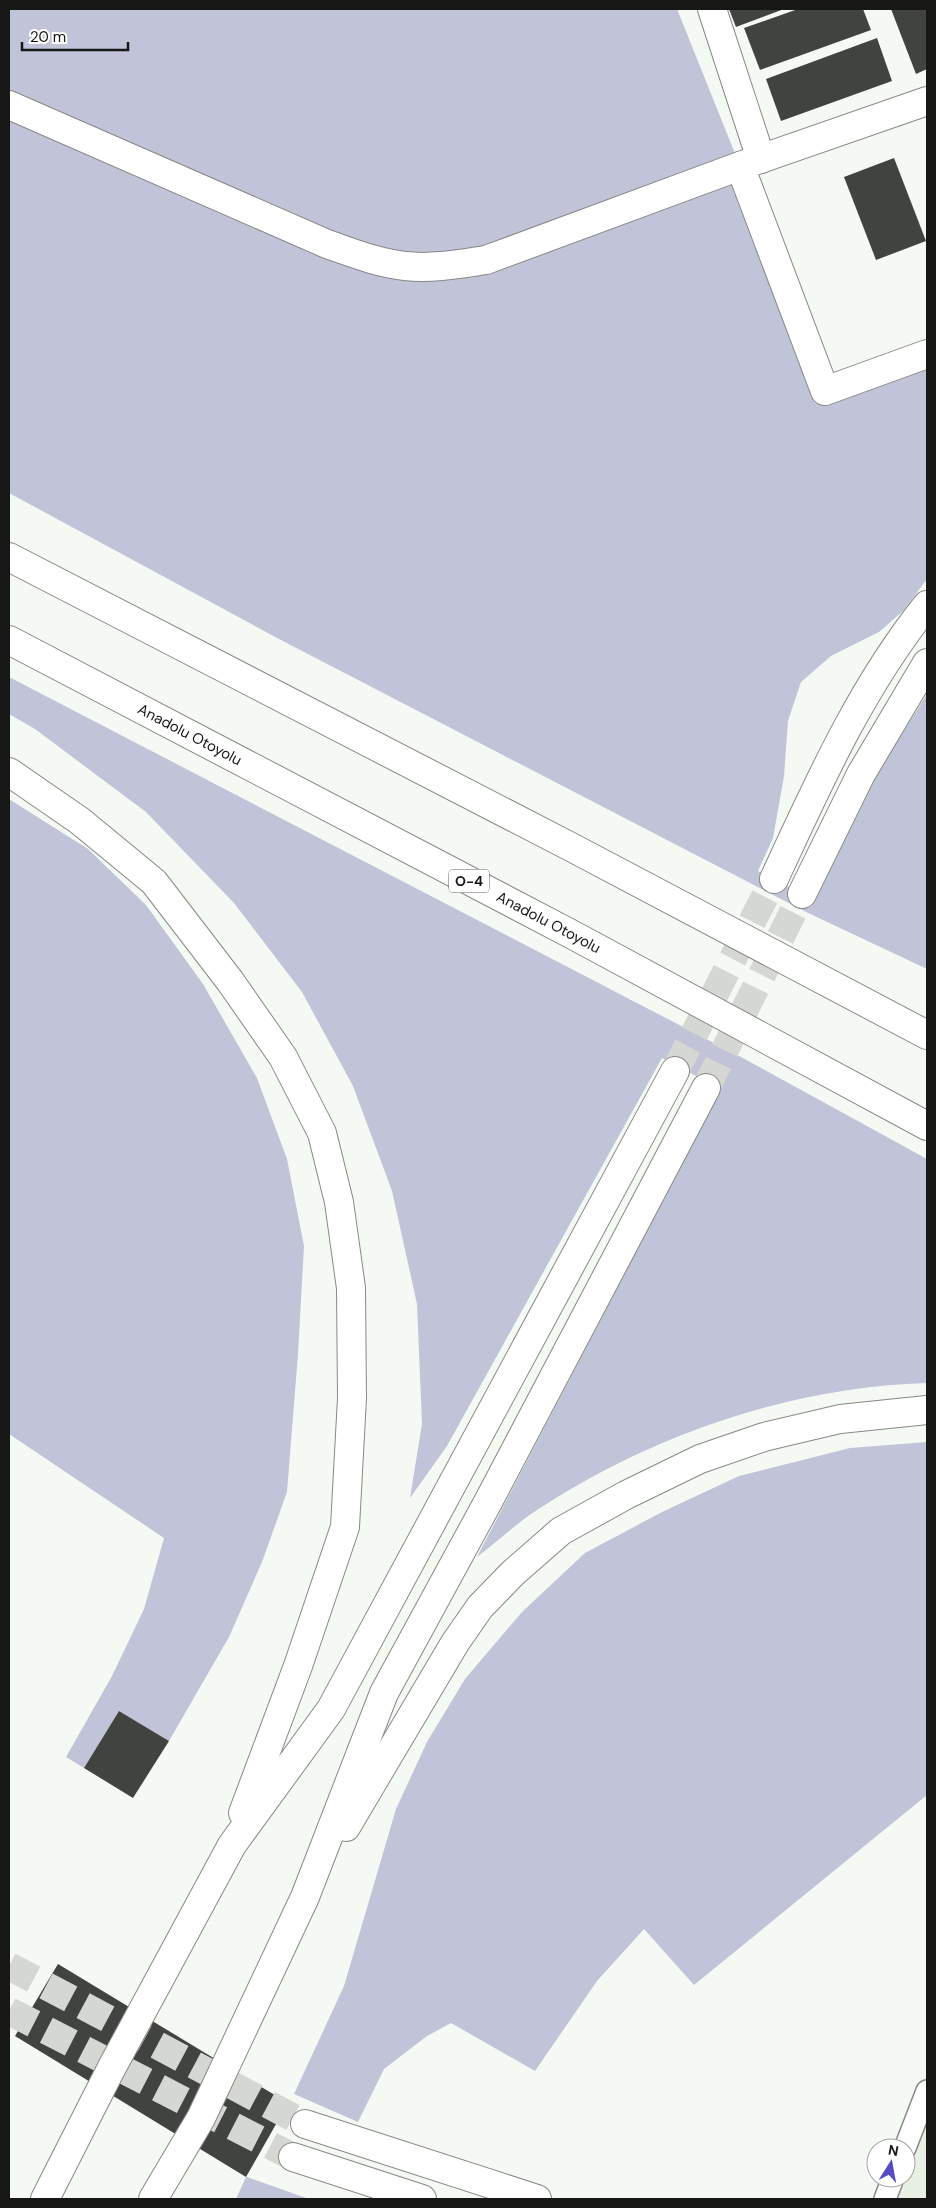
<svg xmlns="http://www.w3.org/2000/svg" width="936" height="2208" font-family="'DM Sans',sans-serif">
  <rect width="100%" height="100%" fill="#f5f9f3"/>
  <path fill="#e8efe3" d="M927,2120V2199H895L904,2178H906V2173Z"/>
  <g fill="#c1c3d8">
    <path d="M9,9H677L740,166L825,391L927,354V579L903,611L879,632L831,656L801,682L788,721L784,776L773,838L758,871L802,894L927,694V969L806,912L279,639L9,493Z"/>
    <path d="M9,677L741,1057L927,1159V1383C791,1387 654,1434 540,1508C518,1522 498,1541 477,1557L721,1089L662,1058L447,1446L410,1498L422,1424L417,1304L392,1191L353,1086L302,992L234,903L146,812L35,729L9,714Z"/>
    <path d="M9,799L88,849L146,905L203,984L257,1078L287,1159L304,1246L298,1354L287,1492L262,1562L229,1637L169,1741L119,1711L84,1768L66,1757L112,1676L144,1609L164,1538L9,1434Z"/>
    <path d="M927,1442V1795L694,1985L644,1929L597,1981L535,2071L451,2023L427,2036L384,2069L358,2122L294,2094L344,1986L396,1809L427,1742L465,1679L522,1612L585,1553L662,1512L739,1476L850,1448Z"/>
    <path d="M246,2177H247L309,2199H236Z"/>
  </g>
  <g fill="#40433f">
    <path d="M729,9H784L736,27Z"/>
    <path d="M798,9H863L871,30L760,70L744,28Z"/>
    <path d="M891,9H927V69L916,74Z"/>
    <path d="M877,38L892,81L781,121L766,79Z"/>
    <path d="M894,158L926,241L876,260L844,177Z"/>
    <path d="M119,1711L169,1741L133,1798L84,1768Z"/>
    <path d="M58,1964L288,2103L246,2177L15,2036Z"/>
  </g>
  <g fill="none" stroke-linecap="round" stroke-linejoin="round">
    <g stroke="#d4d7d2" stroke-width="28" stroke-dasharray="28 14" stroke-linecap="butt">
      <path d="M9,1966L305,2124"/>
      <path d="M9,2011L293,2157"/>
    </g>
    <g stroke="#d4d7d2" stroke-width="28" stroke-dasharray="28 14" stroke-linecap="butt">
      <path d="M675,1071L774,879"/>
      <path d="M706,1088L802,894"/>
    </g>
    <g stroke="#878985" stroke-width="24">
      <g id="service">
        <path d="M905,2148L927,2091"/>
        <path d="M885,2199L893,2178"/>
      </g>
    </g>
    <g stroke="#878985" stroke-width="30">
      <g id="minor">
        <path d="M712,9L761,159"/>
        <path d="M9,105L327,244C353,253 378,263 405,266C432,269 459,264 486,260L740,166L927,101"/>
        <path d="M740,166L825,391L927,354"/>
      </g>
    </g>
    <g stroke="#878985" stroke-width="30">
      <g id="secondary">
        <path d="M305,2124L537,2199"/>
        <path d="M293,2157L422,2199"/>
      </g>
    </g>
    <g stroke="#878985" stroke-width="30">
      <g id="motorway">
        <path d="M9,557L571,847L927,1035"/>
        <path id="s1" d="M9,640L573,935L927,1126"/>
        <path d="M9,772L80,821L154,882L230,981L283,1057L322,1133L339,1202L351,1288L352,1398L345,1527L298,1666L243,1813"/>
        <path d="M774,879C818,784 861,687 927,605"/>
        <path d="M802,894L861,774L927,663"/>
        <path d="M346,1827L455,1643L480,1607L513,1573L561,1531L626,1495L700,1459L764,1437L840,1419L927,1410"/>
        <path d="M45,2199L111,2069L232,1845L331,1709L675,1071"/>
        <path d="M153,2199L201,2118L305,1897L384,1693L488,1502L706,1088"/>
      </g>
    </g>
    <use href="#service" stroke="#fff" stroke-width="21"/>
    <use href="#minor" stroke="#fff" stroke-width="28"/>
    <use href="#secondary" stroke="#fff" stroke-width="28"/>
    <use href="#motorway" stroke="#fff" stroke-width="28"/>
  </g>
  <g text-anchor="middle" stroke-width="5" stroke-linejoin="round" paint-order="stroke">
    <rect fill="#fff" stroke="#5d5d5c" stroke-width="1" x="449" y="869.5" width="40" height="23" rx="4"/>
    <g font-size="14" font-weight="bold" fill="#171816">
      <text x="469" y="886">O-4</text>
    </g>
    <g font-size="15" fill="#171816" stroke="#fff">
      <text dy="5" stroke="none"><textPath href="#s1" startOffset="204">Anadolu Otoyolu</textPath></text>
      <text dy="5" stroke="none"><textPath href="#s1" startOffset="609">Anadolu Otoyolu</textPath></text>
    </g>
  </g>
  <rect width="936" height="2208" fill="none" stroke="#171816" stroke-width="20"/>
  <g transform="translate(891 2163) rotate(11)"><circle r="24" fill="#ffffff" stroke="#a2a3a2"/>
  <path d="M0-4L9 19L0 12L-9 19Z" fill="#554cc4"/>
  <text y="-8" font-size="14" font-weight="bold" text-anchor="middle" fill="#171816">N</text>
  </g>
  <path d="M22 42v8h106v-8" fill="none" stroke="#171816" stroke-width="2.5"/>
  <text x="30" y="42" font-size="15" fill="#171816" stroke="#ffffff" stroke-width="4" paint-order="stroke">20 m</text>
</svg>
